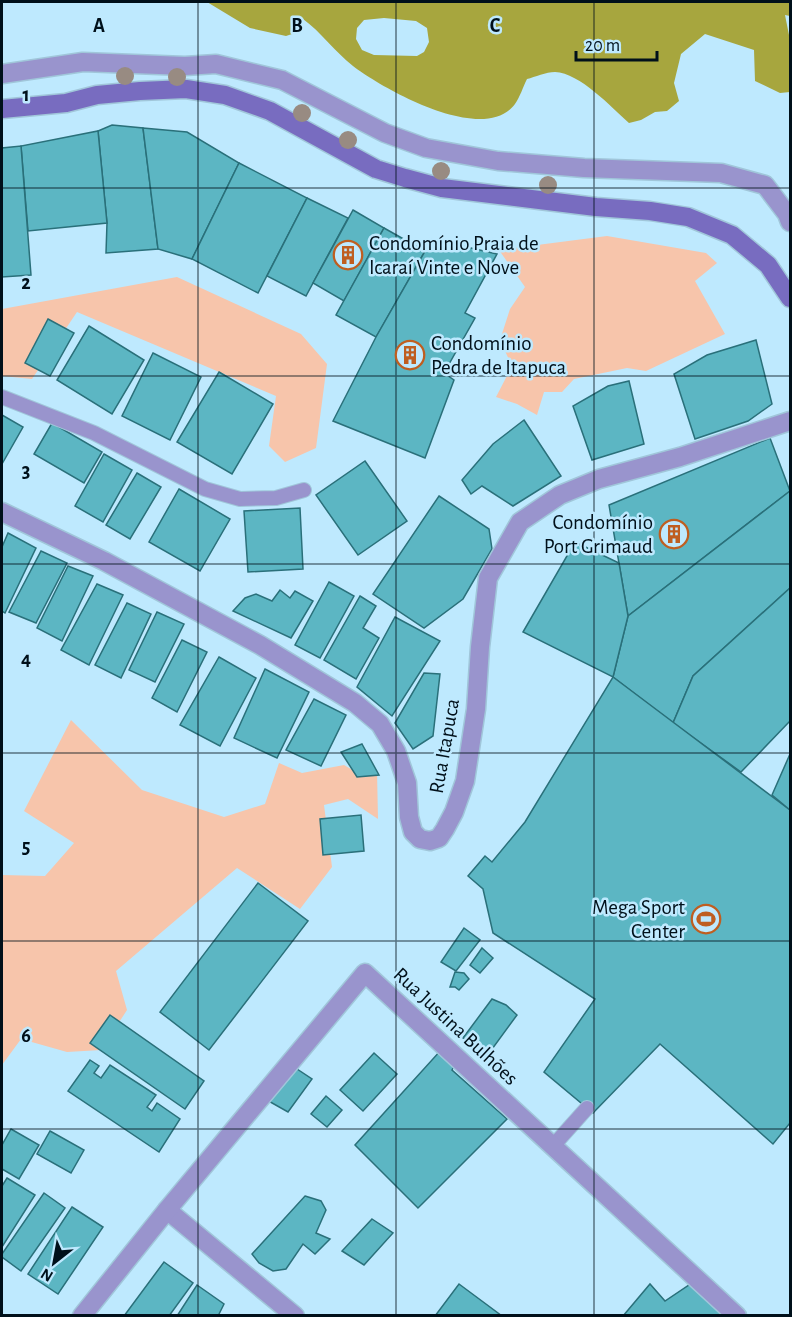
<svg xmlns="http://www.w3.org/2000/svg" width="792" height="1317" font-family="'Alegreya Sans',sans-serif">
  <rect width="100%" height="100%" fill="#bee9fe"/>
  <g fill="#f7c5ab">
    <path d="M607,236L706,253L717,263L695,281L725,334L646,371L627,368L574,379L562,392H544L537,415L517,404L496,397L512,366L500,340L510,309L525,287L499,250Z"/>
    <path d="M177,277L301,334L327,364L316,448L285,462L269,446L276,396L77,312L32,379L2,376V309Z"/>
    <path d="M71,720L142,790L224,817L265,804L279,763L302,773L344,765L361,775L377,771L378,819L348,799L324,805L332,867L300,909L237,868L116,971L127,1010L101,1050L67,1052L21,1039L2,1065V875L45,876L74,843L24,811Z"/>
  </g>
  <path fill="#a7a63e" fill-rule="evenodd" d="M207,2H790V16L785,15L790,40V92L780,93L755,81L754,50L705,34L681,54L674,83L679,101L667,111L655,112L641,120L629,123C611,107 580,73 555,72C546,72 535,77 527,79C523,87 520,97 515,104C484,146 383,89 353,66C335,52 321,32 303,19L300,20L292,34L286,36L250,28ZM384,18L416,21L427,28L429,42L424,52L417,56L374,55L362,50L356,39L357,28L364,20Z"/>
  <g fill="#5cb6c3" stroke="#2a707a" stroke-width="1.5">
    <path d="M112,125L143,128L158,249L106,253L107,223L98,131Z"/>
    <path d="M143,128L187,132L239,163L192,259L158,249Z"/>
    <path d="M98,131L107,223L28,231L21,146Z"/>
    <path d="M21,146L31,275L2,277V148Z"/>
    <path d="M239,163L307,198L258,293L192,259Z"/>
    <path d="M307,198L348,218L306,296L267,276Z"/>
    <path d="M353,210L384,228L344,301L313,283Z"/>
    <path d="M384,228L425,251L376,337L336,315Z"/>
    <path d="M432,239L497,254L465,313L475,318L444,373L454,380L425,458L333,421L376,337Z"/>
    <path d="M48,319L74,333L50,376L25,363Z"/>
    <path d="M89,326L144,360L112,414L57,380Z"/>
    <path d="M756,340L772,404L748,421L695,439L674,374L707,355Z"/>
    <path d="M153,353L201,377L170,440L122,416Z"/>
    <path d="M219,372L273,404L232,474L177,442Z"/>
    <path d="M629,381L644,444L592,460L573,406L608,386Z"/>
    <path d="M2,415L23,427L2,464Z"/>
    <path d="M524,420L561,476L513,506L482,486L471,494L462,480L493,444Z"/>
    <path d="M52,423L102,452L84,483L34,454Z"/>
    <path d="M770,438L790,491L628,616L609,505Z"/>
    <path d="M104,454L132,470L103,522L75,506Z"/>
    <path d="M365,461L407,521L358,555L316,495Z"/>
    <path d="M137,473L161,487L130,539L106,525Z"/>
    <path d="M179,489L230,519L200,571L149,542Z"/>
    <path d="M790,491V588L693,676L673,723L613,677L628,616Z"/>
    <path d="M439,496L489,529L492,549L463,599L424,628L373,594Z"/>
    <path d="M300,508L303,569L248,572L244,511Z"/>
    <path d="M8,533L36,548L5,613L2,611V547Z"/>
    <path d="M575,542L619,563L628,616L613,677L523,632Z"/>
    <path d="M41,551L67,563L36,623L9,612Z"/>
    <path d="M68,566L93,576L62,641L37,628Z"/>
    <path d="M329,582L354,596L320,658L295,645Z"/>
    <path d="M97,584L123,595L89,665L61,650Z"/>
    <path d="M790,588V721L741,772L673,723L693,676Z"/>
    <path d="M280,590L290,598L295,591L313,601L291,638L233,611L245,598L256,594L272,601Z"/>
    <path d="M360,596L376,606L363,628L379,638L356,679L324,660Z"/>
    <path d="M127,603L151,614L121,678L95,665Z"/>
    <path d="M157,612L184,624L155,682L129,670Z"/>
    <path d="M395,617L440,641L392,716L357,687Z"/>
    <path d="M182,640L207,652L177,712L152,698Z"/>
    <path d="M219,657L256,678L220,746L180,725Z"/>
    <path d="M265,669L309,692L277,758L234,738Z"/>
    <path d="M424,673L440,674L433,736L413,749L395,723Z"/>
    <path d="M613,677L790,810V1123L773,1144L660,1044L593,1113L544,1072L595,999L493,933L483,889L468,876L485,856L492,862L525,822Z"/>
    <path d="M314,699L346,715L321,766L286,750Z"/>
    <path d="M362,744L379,775L357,777L341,752Z"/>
    <path d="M790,754V810L772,795Z"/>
    <path d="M361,815L364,851L323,855L320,819Z"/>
    <path d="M258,883L308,921L209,1050L160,1012Z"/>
    <path d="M464,928L480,940L456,971L441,962Z"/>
    <path d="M482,948L493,958L480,973L470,965Z"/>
    <path d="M455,972L464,973L469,979L459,990L455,987H450Z"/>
    <path d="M492,999L506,1005L517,1015L487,1056L479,1045L463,1038Z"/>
    <path d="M110,1015L204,1081L185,1109L90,1043Z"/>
    <path d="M441,1050L455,1064L452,1070L507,1119L418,1208L355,1145Z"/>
    <path d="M374,1053L397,1074L363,1111L340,1090Z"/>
    <path d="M90,1060L99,1066L94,1073L101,1078L110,1065L156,1095L147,1107L152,1111L157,1103L180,1119L159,1152L68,1091Z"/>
    <path d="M294,1067L312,1079L288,1112L265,1099Z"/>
    <path d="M326,1096L342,1110L327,1127L311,1114Z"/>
    <path d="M11,1129L39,1145L19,1179L2,1169V1145Z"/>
    <path d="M50,1131L84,1150L71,1173L37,1154Z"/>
    <path d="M7,1178L35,1195L2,1247V1186Z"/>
    <path d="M44,1193L65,1208L21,1271L2,1257V1254Z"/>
    <path d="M305,1196L321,1201L326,1210L316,1233L330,1239L315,1254L303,1244L286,1269L273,1271L259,1263L252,1254Z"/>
    <path d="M72,1207L103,1227L58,1294L28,1274Z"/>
    <path d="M372,1219L393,1233L364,1265L342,1251Z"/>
    <path d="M164,1262L193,1283L169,1316H124Z"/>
    <path d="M692,1283L732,1316H623L650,1284L665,1301Z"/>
    <path d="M459,1284L502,1316H435Z"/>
    <path d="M197,1285L224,1304L218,1316H177Z"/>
  </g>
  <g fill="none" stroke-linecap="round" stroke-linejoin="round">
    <g stroke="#a0c6da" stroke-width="16">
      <g id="service">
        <path d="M2,397L94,433L205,489L240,499L276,498L304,490"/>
        <path d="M553,1146L587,1108"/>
      </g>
    </g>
    <g stroke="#a0c6da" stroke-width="21">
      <path id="pedestrian" d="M2,74L83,62L185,66L216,64L282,80L385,133L426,148L498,161L584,168L721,173L765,185L787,214L790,222"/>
    </g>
    <g stroke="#a0c6da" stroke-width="21">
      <g id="minor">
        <path d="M2,512L104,561L260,645L355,703L380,724L396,751L407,783L409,817L413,832L420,839L430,841L439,838L445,829L454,812L465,781L476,709L480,647L488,578L520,522L560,495L599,479L680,457L790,421"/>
        <path d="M167,1210L295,1316"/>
        <path d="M82,1316L167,1210L365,973L737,1316"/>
      </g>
    </g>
    <g stroke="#a0c6da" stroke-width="21">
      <path id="secondary" d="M2,109L66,103L97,95L140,91L186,89L225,95L270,111L376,169L405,178L442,188L596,207L650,211L688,217L732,235L768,265L790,298"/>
    </g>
    <use href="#service" stroke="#9994cd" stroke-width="14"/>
    <use href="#pedestrian" stroke="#9994cd" stroke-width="18"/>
    <use href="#minor" stroke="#9994cd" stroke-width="18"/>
    <use href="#secondary" stroke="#786cc0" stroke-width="18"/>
  </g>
  <g fill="#988b82">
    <circle cx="125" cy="76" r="9"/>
    <circle cx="177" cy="77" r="9"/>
    <circle cx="302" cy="113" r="9"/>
    <circle cx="348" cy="140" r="9"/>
    <circle cx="441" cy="171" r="9"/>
    <circle cx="548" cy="185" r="9"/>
  </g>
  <path fill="none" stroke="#00101a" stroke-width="1.5" stroke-opacity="0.55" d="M198,2V1316M396,2V1316M594,2V1316M2,188H790M2,376H790M2,564H790M2,753H790M2,941H790M2,1129H790"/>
  <defs>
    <g id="building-ring" transform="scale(1.5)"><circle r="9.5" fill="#bee9fe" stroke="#bf5e20" stroke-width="1.5"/><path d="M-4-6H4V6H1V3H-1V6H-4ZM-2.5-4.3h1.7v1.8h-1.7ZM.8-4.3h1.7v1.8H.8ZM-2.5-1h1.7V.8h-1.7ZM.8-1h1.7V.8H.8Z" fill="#bf5e20"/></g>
    <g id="stadium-ring" transform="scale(1.5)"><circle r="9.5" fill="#bee9fe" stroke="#bf5e20" stroke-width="1.5"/><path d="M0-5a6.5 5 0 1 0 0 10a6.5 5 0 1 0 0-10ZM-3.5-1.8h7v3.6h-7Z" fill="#bf5e20"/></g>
  </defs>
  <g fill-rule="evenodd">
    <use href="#building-ring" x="348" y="255"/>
    <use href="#building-ring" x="410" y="355"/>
    <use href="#building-ring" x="674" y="534"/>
    <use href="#stadium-ring" x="706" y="919"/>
  </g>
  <g text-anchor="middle" stroke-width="5" stroke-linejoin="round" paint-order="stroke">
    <g font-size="21" fill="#00101a" stroke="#bee9fe" text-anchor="start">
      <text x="369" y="250">Condomínio Praia de<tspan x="369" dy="24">Icaraí Vinte e Nove</tspan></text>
      <text x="431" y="350">Condomínio<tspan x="431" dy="24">Pedra de Itapuca</tspan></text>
      <text x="653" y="529" text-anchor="end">Condomínio<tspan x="653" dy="24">Port Grimaud</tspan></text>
      <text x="685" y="914" text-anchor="end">Mega Sport<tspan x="685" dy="24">Center</tspan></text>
    </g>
    <g font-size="21" fill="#00101a" stroke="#bee9fe">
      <text transform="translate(444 746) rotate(-80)" y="7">Rua Itapuca</text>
      <text transform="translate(456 1026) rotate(43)" y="7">Rua Justina Bulhões</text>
    </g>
  </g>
  <g font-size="20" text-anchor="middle" font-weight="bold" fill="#00101a" stroke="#bee9fe" stroke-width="5" stroke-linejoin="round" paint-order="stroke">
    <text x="99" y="32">A</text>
    <text x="297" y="32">B</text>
    <text x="495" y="32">C</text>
    <text x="26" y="101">1</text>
    <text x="26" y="289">2</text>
    <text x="26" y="477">3</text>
    <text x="26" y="665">4</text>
    <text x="26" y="853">5</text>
    <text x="26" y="1042">6</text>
  </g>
  <rect width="792" height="1317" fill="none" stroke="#00101a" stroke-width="6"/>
  <g transform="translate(54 1263) rotate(211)" stroke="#bee9fe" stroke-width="4.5" paint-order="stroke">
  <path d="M0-4.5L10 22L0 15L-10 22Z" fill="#00101a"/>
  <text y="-9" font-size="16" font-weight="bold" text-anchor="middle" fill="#00101a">N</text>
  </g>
  <path d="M576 51v9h81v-9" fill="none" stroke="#00101a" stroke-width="3"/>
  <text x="585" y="51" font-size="18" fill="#00101a" stroke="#bee9fe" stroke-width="4.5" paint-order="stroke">20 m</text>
</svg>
